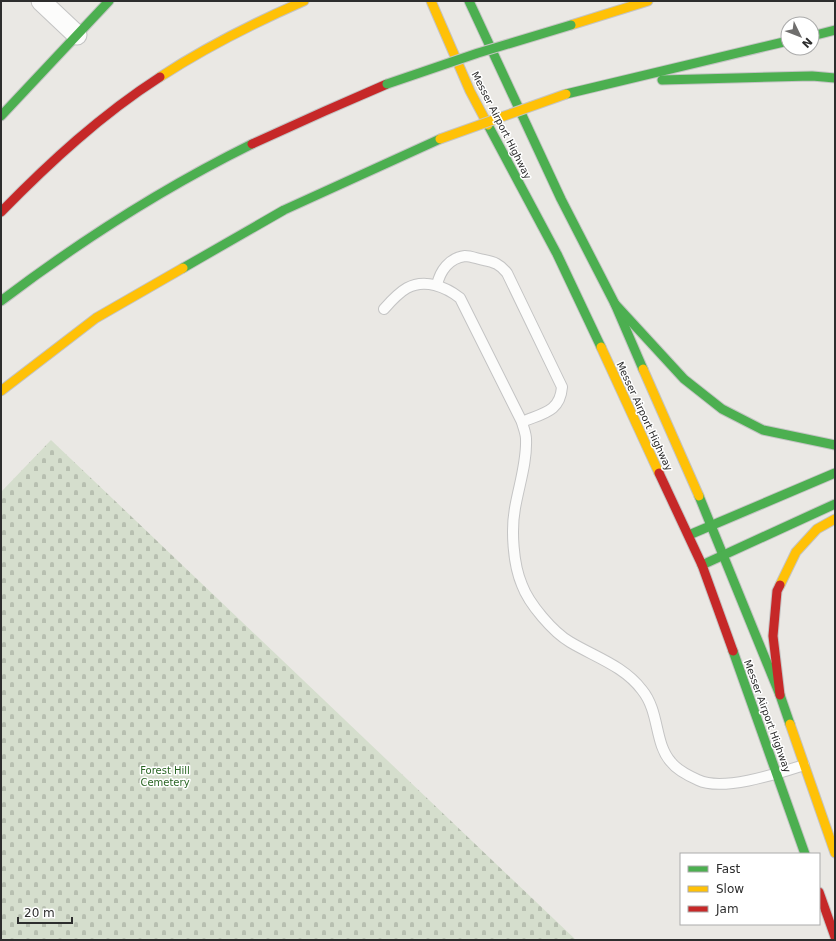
<svg xmlns="http://www.w3.org/2000/svg" width="836" height="941" font-family="'DejaVu Sans',sans-serif">
  <defs>
    <pattern id="cemetery-stones" width="16" height="16" patternUnits="userSpaceOnUse"><rect width="16" height="16" fill="#d5decd"/><path d="M2 7V4a2 2 0 0 1 4 0v3zM10 15v-3a2 2 0 0 1 4 0v3z" fill="#b7bfb0"/></pattern>
  </defs>
  <rect width="100%" height="100%" fill="#eae8e4"/>
  <path fill="url(#cemetery-stones)" d="M51,440L576,940H1V492Z"/>
  <g fill="none" stroke-linecap="round" stroke-linejoin="round">
    <g stroke="#c4c4c4" stroke-width="12">
      <g id="lane">
        <path d="M437,285C440,271 449,258 465,256C471,256 478,259 484,260C494,262 500,264 507,273L562,387C560,412 543,413 522,422"/>
        <path d="M384,309C391,301 398,293 407,288C425,278 446,287 460,298L522,422C523,427 526,433 526,439C527,462 519,485 515,508C511,530 513,564 522,585C529,604 553,632 570,642C595,657 624,666 642,690C660,712 654,743 671,762C677,770 689,776 698,780C723,792 779,773 804,765"/>
      </g>
    </g>
    <g stroke="#c4c4c4" stroke-width="21">
      <path id="street" d="M41,1L77,35"/>
    </g>
    <g stroke="#c4c4c4" stroke-width="11">
      <g id="fast">
        <path d="M469,1L561,199L615,304L643,369"/>
        <path d="M812,36L835,30"/>
        <path d="M662,80L812,76L835,78"/>
        <path d="M566,94L788,41"/>
        <path d="M1,116L109,1"/>
        <path d="M488,125L557,254L601,347"/>
        <path d="M183,268L284,210L440,139"/>
        <path d="M1,301C80,241 163,188 252,144"/>
        <path d="M615,304L684,379L722,409L763,430L835,445"/>
        <path d="M699,496L780,695L790,724"/>
        <path d="M689,535L835,473"/>
        <path d="M702,565L835,504"/>
        <path d="M733,651L805,854"/>
      </g>
    </g>
    <g stroke="#c4c4c4" stroke-width="11">
      <g id="slow">
        <path d="M431,1L470,91L488,125"/>
        <path d="M571,25L648,1"/>
        <path d="M160,77C206,47 254,23 304,1"/>
        <path d="M601,347L659,473"/>
        <path d="M643,369L699,496"/>
        <path d="M1,391L96,318L183,268"/>
        <path d="M780,585L796,552L817,529L835,519"/>
        <path d="M790,724L835,853"/>
      </g>
    </g>
    <g stroke="#c4c4c4" stroke-width="11">
      <g id="jam">
        <path d="M252,144L325,111L387,84"/>
        <path d="M1,212C50,162 101,115 160,77"/>
        <path d="M659,473L702,565L733,651"/>
        <path d="M780,695L773,636L777,591L780,585"/>
        <path d="M819,892L835,937"/>
      </g>
    </g>
    <use href="#lane" stroke="#fcfcfb" stroke-width="10"/>
    <use href="#street" stroke="#fcfcfb" stroke-width="19"/>
    <use href="#fast" stroke="#4caf50" stroke-width="9"/>
    <use href="#slow" stroke="#ffc107" stroke-width="9"/>
    <use href="#jam" stroke="#c62828" stroke-width="9"/>
    <g stroke="#c6c5c3" stroke-width="11" stroke-linecap="butt">
      <path id="fast-bridge" d="M387,84L478,53L571,25"/>
    </g>
    <g stroke="#c6c5c3" stroke-width="11" stroke-linecap="butt">
      <path id="slow-bridge" d="M440,139L566,94"/>
    </g>
    <use href="#fast-bridge" stroke="#4caf50" stroke-width="9"/>
    <use href="#slow-bridge" stroke="#ffc107" stroke-width="9"/>
  </g>
  <g text-anchor="middle" stroke-width="3" stroke-linejoin="round" paint-order="stroke">
    <g font-size="10" fill="#2d2d2d" stroke="#fff">
      <text transform="translate(502 125) rotate(63)" y="4">Messer Airport Highway</text>
      <text transform="translate(645 416) rotate(65)" y="4">Messer Airport Highway</text>
      <text transform="translate(768 716) rotate(70)" y="4">Messer Airport Highway</text>
    </g>
    <g font-size="10" fill="#296523" stroke="#fff">
      <text x="165" y="774">Forest Hill<tspan x="165" dy="12">Cemetery</tspan></text>
    </g>
  </g>
  <rect width="836" height="941" fill="none" stroke="#2d2d2d" stroke-width="4"/>
  <rect x="680" y="853" width="140" height="72" fill="#ffffff" stroke="#ababab"/>
  <rect x="688" y="866" width="20" height="6" fill="#4caf50" stroke="#ababab"/>
  <text x="716" y="873" font-size="12" fill="#2d2d2d">Fast</text>
  <rect x="688" y="886" width="20" height="6" fill="#ffc107" stroke="#ababab"/>
  <text x="716" y="893" font-size="12" fill="#2d2d2d">Slow</text>
  <rect x="688" y="906" width="20" height="6" fill="#c62828" stroke="#ababab"/>
  <text x="716" y="913" font-size="12" fill="#2d2d2d">Jam</text>
  <g transform="translate(800 36) rotate(133)"><circle r="19" fill="#ffffff" stroke="#ababab"/>
  <path d="M0-3L7 15L0 10L-7 15Z" fill="#6f6e6d"/>
  <text y="-6" font-size="11" font-weight="bold" text-anchor="middle" fill="#2d2d2d">N</text>
  </g>
  <path d="M18 917v6h54v-6" fill="none" stroke="#2d2d2d" stroke-width="2"/>
  <text x="24" y="917" font-size="12" fill="#2d2d2d" stroke="#ffffff" stroke-width="3" paint-order="stroke">20 m</text>
</svg>
